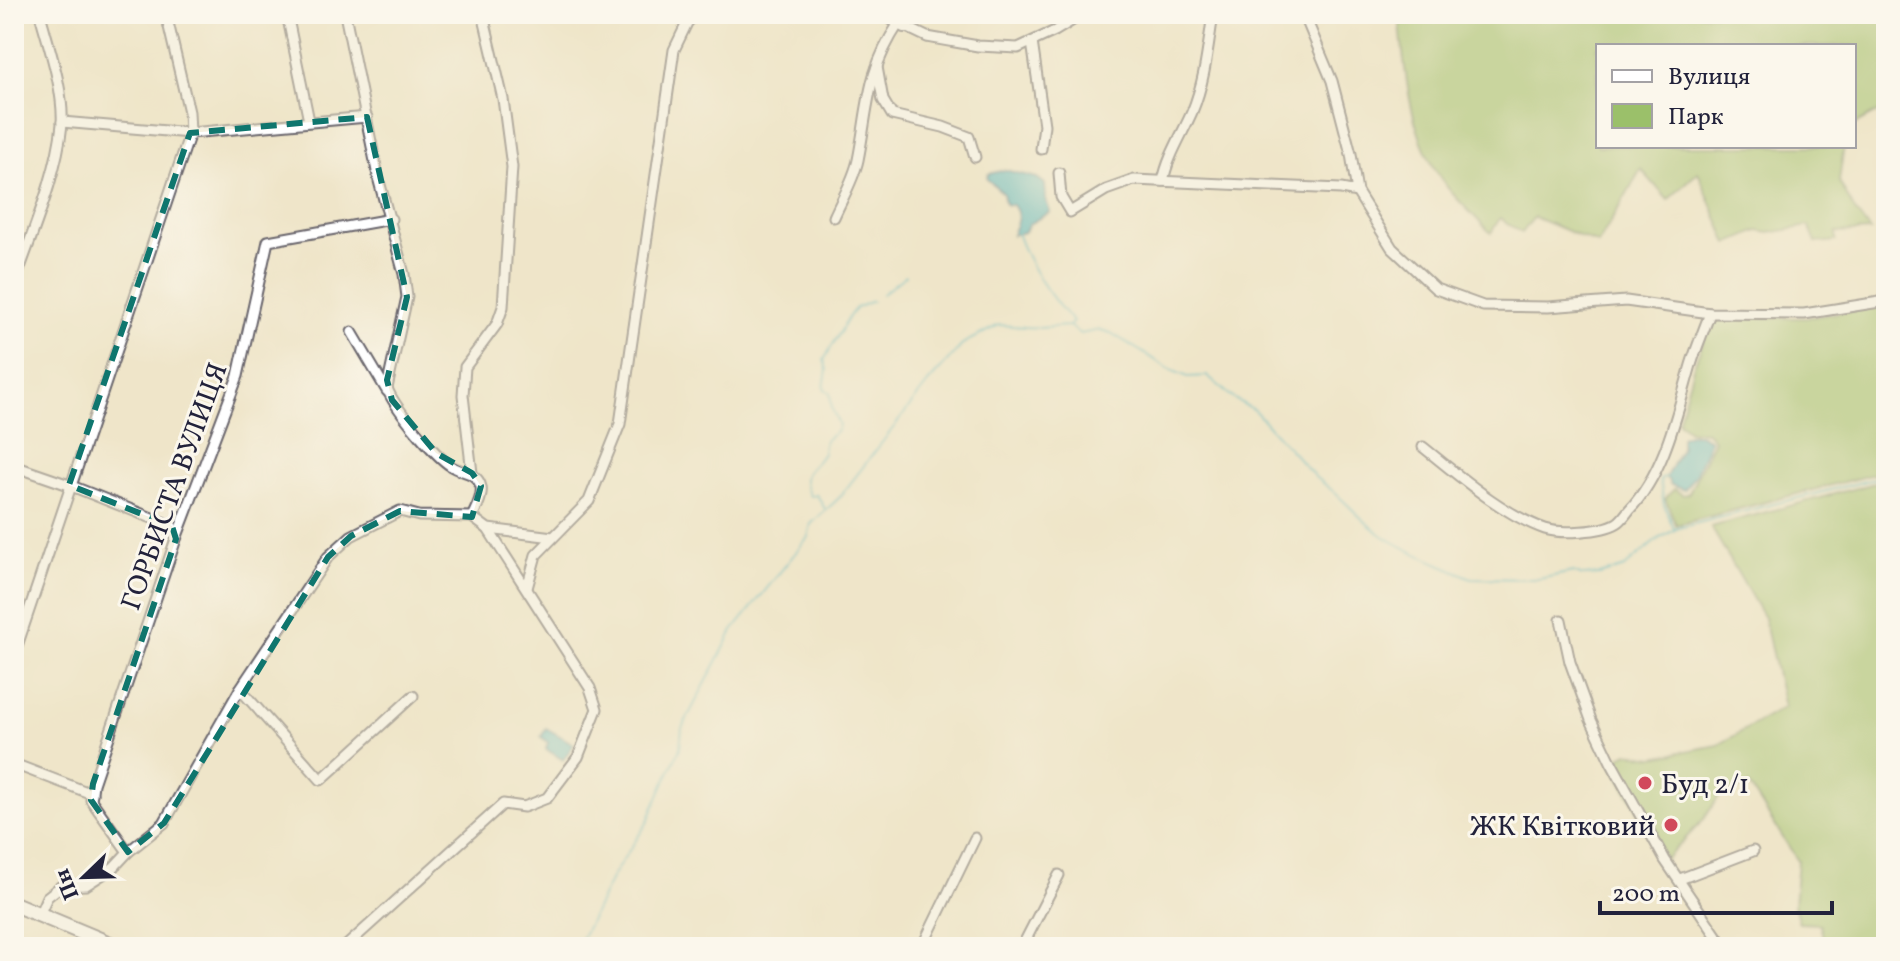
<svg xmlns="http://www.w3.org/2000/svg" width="1900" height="961" font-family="Vollkorn,serif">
  <rect width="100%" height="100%" fill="#fbf7ec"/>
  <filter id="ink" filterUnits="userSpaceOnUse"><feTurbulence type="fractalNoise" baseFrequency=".0125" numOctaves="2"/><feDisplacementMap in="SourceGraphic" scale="16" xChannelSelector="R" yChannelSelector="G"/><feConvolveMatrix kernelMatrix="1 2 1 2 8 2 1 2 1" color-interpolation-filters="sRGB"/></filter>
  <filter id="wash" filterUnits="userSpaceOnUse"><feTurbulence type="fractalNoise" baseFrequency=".006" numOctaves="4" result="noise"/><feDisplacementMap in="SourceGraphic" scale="32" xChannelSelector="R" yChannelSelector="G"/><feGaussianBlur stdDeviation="1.8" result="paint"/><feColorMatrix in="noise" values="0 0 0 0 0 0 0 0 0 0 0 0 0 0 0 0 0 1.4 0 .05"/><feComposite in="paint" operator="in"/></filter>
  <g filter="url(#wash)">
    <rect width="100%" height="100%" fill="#efe5c9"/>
    <g fill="#9bc06a" stroke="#5e7152" stroke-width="2">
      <path d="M1399,14H1886V108L1854,125V46H1598V146H1844L1839,181L1853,208L1870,231L1836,233V241L1816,243L1809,226L1769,233L1758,231L1728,244L1698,172L1668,200L1641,169L1598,244L1534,217L1522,233L1500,218L1491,233C1476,218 1460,203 1447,187C1409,138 1405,74 1399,14Z"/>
      <path d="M1886,305V471L1676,525L1665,499L1674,489L1683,495L1689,493L1714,440L1707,432L1689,430L1678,422L1694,365L1713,317L1805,318Z"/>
      <path d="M1886,480V567L1882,570L1886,582V947L1825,946L1820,924L1799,923L1794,905L1798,861L1749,785L1720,795L1704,819L1665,860L1611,762L1628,753L1654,757L1718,745L1784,707L1764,618L1711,527Z"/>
    </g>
    <g fill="#43b0c0" stroke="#32697e" stroke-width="2">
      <path d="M1005,170L1037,178L1045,184L1046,200L1050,212L1029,224L1025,232L1012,235C1016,222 1022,218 1013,205L1005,204L1003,193L987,179L988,174Z"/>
      <path d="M1689,434H1699L1710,440L1695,475L1684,490L1671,485L1666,477L1681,448V437Z"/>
      <path d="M546,728L574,744L563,760L546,749L548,742L541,737Z"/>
    </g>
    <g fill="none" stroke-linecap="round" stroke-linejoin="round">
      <g stroke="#43b0c0" stroke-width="2">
        <path d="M1017,233C1030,269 1049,296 1073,322L1070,325"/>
        <path d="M882,294L906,275"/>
        <path d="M1666,477L1660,480L1664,505L1674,529"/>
        <path d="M825,509L817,495L810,496C796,470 814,470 823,453C823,453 825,440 825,440L837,431L839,425L832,409L830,393L824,388L827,370L824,360L850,315L856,308L872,301"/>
        <path d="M577,947L613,875L647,823L680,748L682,728L733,631L808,537L811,524L839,498L928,383L964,343L999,325L1039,328L1069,326L1080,334L1100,330L1111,333L1171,370L1188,377L1208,376L1234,399L1254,410L1316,478C1341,494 1357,518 1382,535C1409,553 1442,564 1471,578L1539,579L1573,572L1583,576L1600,575L1625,567L1658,539L1678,528L1886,476"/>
      </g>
    </g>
  </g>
  <g filter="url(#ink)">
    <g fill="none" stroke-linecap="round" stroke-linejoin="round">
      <g stroke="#6a666d" stroke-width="13">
        <g id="street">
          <path d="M287,14L309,121"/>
          <path d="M345,14L379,181L404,274L407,297L387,388C393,406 435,456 451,466C462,473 477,471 481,487C483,497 476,508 472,517"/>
          <path d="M907,14L904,26L927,37L978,46L1018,48L1055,31L1083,14"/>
          <path d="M1304,14L1332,81L1351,154L1357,192L1392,248L1436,289L1483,306L1548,307L1626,301L1710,313L1804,314L1886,301"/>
          <path d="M1032,42L1044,125L1041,149"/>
          <path d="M877,67L883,100L892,115L943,127L969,137L975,157"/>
          <path d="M62,122L190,133L367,117"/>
          <path d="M1059,173L1061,197L1070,212L1106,190L1134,180L1341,189L1357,192"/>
          <path d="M1163,181C1168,156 1182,135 1192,112C1205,81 1208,47 1213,14"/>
          <path d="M834,217C842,199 854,179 858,160C869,105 866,73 899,23"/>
          <path d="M14,285C31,235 57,176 62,124C64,90 49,47 40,14"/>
          <path d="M352,332L387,391"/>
          <path d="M1423,447C1458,475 1502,514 1545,529C1560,534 1602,532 1617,523C1621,521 1626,514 1629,510C1665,472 1677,413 1691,365C1696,348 1704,330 1710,313"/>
          <path d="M14,466L69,485L172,526L176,539"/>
          <path d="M472,473L463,395L465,367L497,324L503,307L512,167L503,99L483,14"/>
          <path d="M527,588L536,555L589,501L620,424L674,50L687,23L695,14"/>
          <path d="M1561,620L1570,662L1591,720L1611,762L1665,860L1724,947"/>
          <path d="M14,655L190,133L189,112L166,14"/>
          <path d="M240,689L321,780L413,696"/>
          <path d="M14,764L92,794"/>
          <path d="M128,852L91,800L93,784L176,539L238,376L268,241L391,219"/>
          <path d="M1680,879L1753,851"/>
          <path d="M39,915L47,897L61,886L86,885L114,867L128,852L164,823L240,689L328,557L351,536L400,511L419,516L472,517L488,529L553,537"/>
          <path d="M345,947L503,804L524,807L547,798L578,757L597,709L590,688L488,529"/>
          <path d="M922,947L975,838"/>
          <path d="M1022,947L1059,875"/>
        </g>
      </g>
      <g stroke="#6a666d" stroke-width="16">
        <path id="secondary" d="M886,14L904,26"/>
      </g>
      <g stroke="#6a666d" stroke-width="18">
        <path id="primary" d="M14,904L117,947"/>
      </g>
      <use href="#street" stroke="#fff" stroke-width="9"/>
      <use href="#secondary" stroke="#fff" stroke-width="12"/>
      <use href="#primary" stroke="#fff" stroke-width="14"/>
    </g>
  </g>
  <path d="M0 0H1900V961H0ZM367,117L407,297L387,380L392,400L436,453L472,473L481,486L472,517L400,511L351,536L328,557L164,823L128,852L91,800L93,784L176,539L172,526L69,485L190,133Z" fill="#efe5c9" fill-opacity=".55" fill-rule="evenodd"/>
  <path fill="none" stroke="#0f766e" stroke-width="6" stroke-dasharray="16 10" stroke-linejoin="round" d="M367,117L407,297L387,380L392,400L436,453L472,473L481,486L472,517L400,511L351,536L328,557L164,823L128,852L91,800L93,784L176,539L172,526L69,485L190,133Z"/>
  <g fill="#d1495b" stroke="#fbf7ec" stroke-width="3">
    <circle cx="1645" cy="783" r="8"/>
    <circle cx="1671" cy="825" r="8"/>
  </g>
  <g text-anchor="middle" stroke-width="6" stroke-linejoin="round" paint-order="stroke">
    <g font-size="28" fill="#22223b" stroke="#fbf7ec">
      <text transform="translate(173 486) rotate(-70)" y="10">ГОРБИСТА ВУЛИЦЯ</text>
    </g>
    <g font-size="28" fill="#22223b" stroke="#fbf7ec" text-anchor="start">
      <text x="1661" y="793">Буд 2/1</text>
      <text x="1655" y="835" text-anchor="end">ЖК Квітковий</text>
    </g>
  </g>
  <rect width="1900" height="961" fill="none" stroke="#fbf7ec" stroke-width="48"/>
  <rect x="1596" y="44" width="260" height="104" fill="#fbf7ec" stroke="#a4a2a5" stroke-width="2"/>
  <rect x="1612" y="70" width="40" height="12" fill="#ffffff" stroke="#a4a2a5" stroke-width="2"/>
  <text x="1668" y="84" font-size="24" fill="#22223b">Вулиця</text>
  <rect x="1612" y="104" width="40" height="24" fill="#9bc06a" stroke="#a4a2a5" stroke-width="2"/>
  <text x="1668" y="124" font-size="24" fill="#22223b">Парк</text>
  <g transform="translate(84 877) rotate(247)" stroke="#fbf7ec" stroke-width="6" paint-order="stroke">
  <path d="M0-6L14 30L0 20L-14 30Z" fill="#22223b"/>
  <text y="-12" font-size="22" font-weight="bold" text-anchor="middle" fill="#22223b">Пн</text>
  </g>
  <path d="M1600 901v12h232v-12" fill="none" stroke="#22223b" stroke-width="4"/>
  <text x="1612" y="901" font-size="24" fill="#22223b" stroke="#fbf7ec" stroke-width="6" paint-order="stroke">200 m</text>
</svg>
